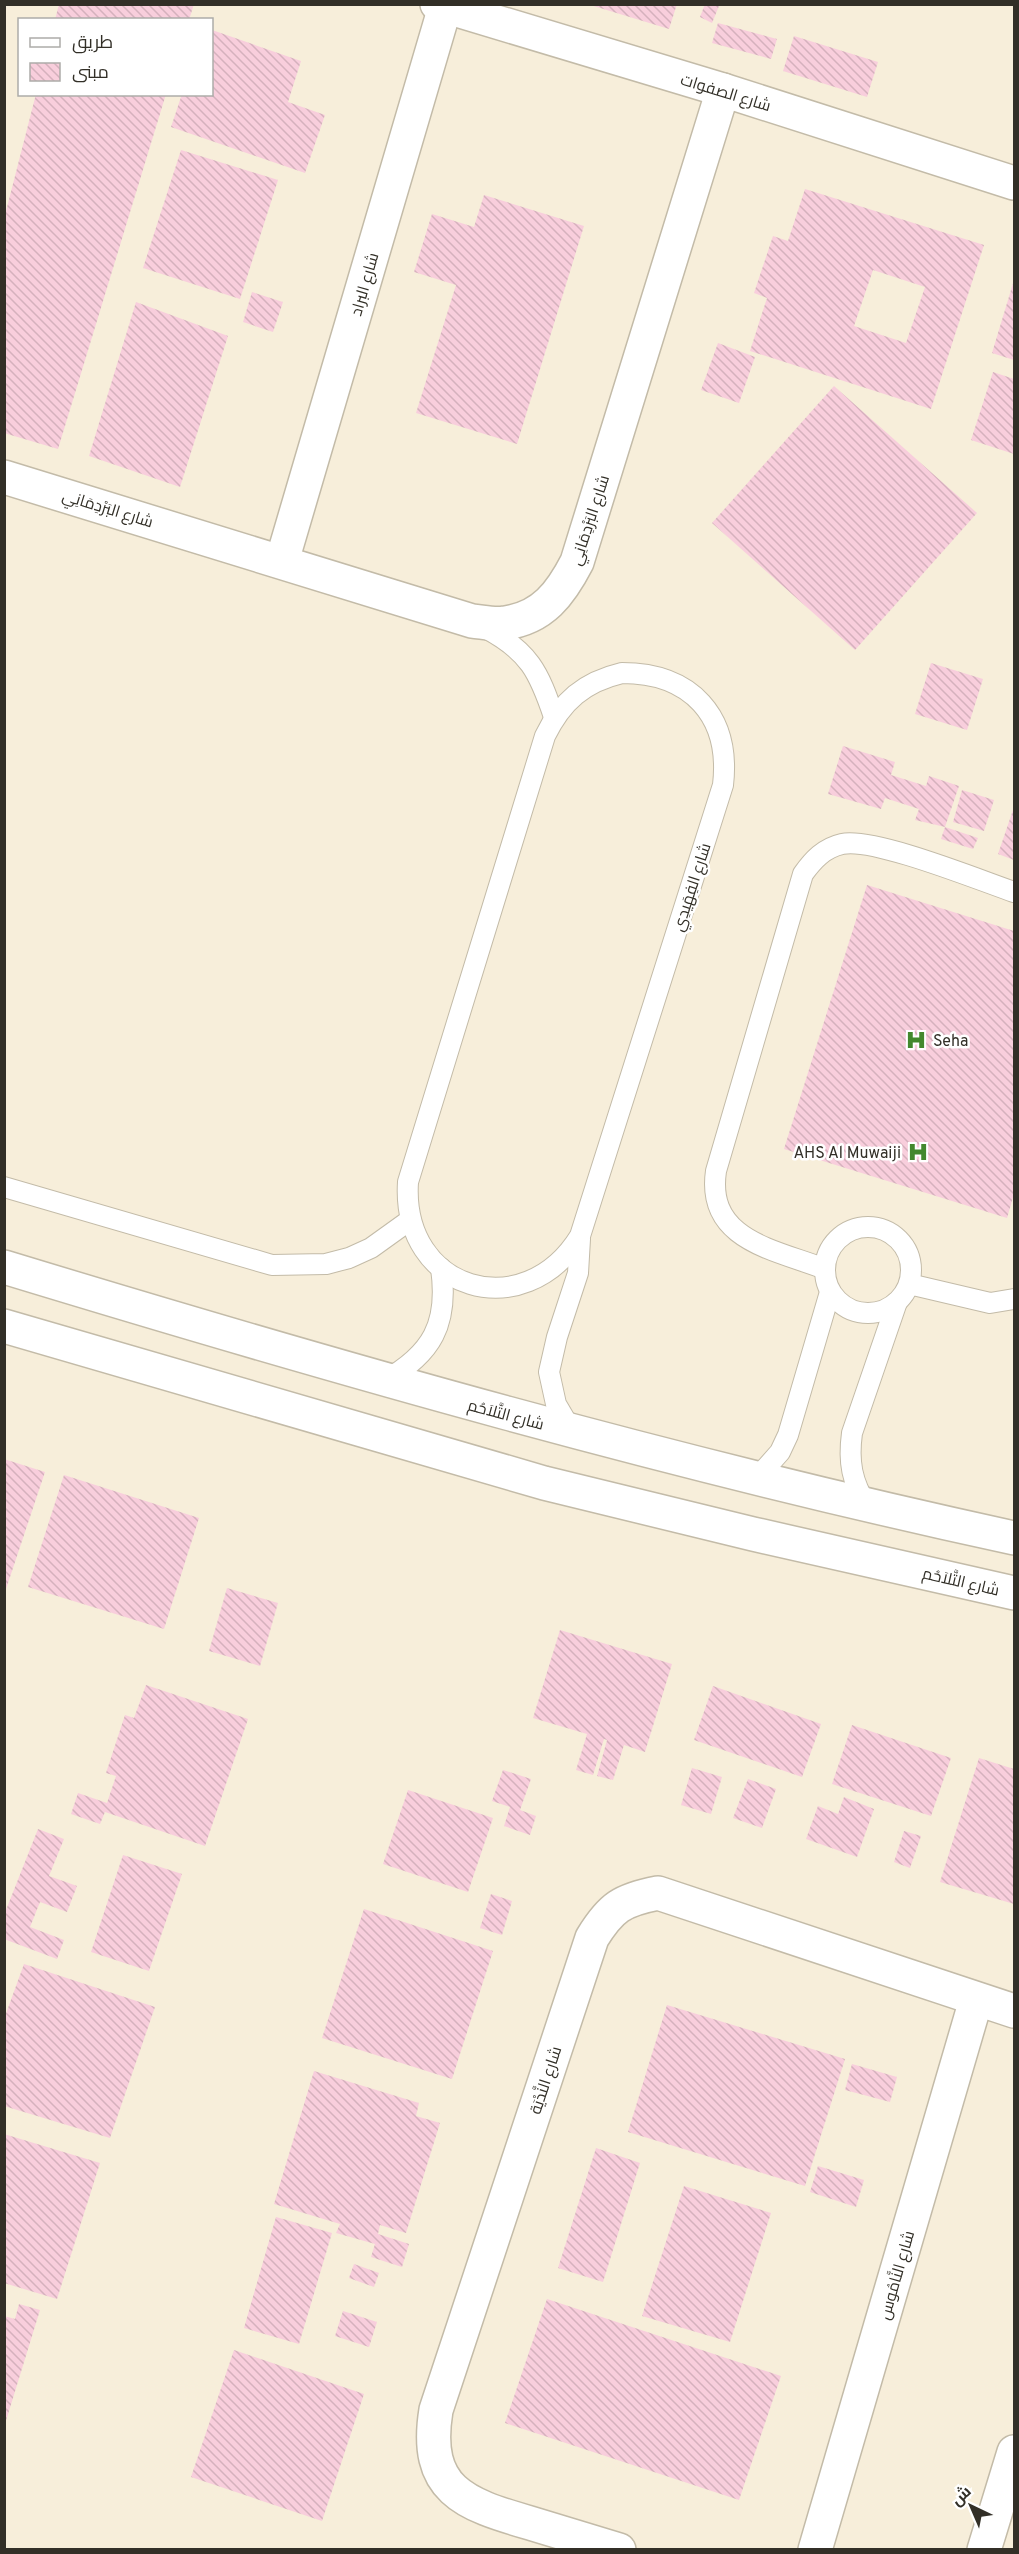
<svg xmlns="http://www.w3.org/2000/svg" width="1019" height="2554" font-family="Overpass,Cairo,sans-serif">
  <defs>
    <pattern id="building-back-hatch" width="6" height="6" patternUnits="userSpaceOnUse" patternTransform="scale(1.5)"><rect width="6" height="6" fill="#f8cedc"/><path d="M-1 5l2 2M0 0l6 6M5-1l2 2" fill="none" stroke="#d5b1bd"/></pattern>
  </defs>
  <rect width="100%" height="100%" fill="#f7eeda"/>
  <g fill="url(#building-back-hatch)" fill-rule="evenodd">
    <path d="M59,4H194L189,20H55Z"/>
    <path d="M587,4H677L669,29Z"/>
    <path d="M705,4L719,6L712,23L700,17Z"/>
    <path d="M718,23L777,39L771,59L712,43Z"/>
    <path d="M212,30L301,61L288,102L325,115L305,173L171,127L182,94H212Z"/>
    <path d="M794,36L878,62L867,97L783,71Z"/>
    <path d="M36,94H166L58,449L4,433V219Z"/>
    <path d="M181,150L278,180L240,299L143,268Z"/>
    <path d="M805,189L984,245L931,409L750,351L767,298L754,293L773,236L788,241ZM873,270L925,287L906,343L854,326Z"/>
    <path d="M484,195L584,226L517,444L416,413L456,285L414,272L432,214L474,227Z"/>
    <path d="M1014,280V360L992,353Z"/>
    <path d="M252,292L283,302L273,332L243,322Z"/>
    <path d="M136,302L228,336L180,487L89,456Z"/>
    <path d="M718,343L755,357L739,403L701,390Z"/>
    <path d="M993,372L1014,379V454L971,440Z"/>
    <path d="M834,386L977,513L855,650L712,523Z"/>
    <path d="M931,663L983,679L967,730L915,714Z"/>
    <path d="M843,746L895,762L891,775L926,786L929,776L959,786L945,827L915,820L919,809L885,798L881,809L828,794Z"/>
    <path d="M962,790L994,800L984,831L953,822Z"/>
    <path d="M1014,807V860L998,854Z"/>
    <path d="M945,827L978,838L973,849L941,839Z"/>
    <path d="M867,885L1014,931V1194L1007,1218L784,1149Z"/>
    <path d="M4,1459L45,1472L5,1592H4Z"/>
    <path d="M64,1475L199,1518L164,1629L28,1587Z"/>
    <path d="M227,1588L278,1603L260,1666L209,1651Z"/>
    <path d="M560,1630L672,1664L645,1752L624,1745L613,1780L597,1776L607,1740L604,1739L593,1775L576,1770L587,1734L533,1718Z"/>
    <path d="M146,1685L248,1719L205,1846L105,1812L100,1824L71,1814L78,1793L107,1803L116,1776L106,1773L125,1715L134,1718Z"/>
    <path d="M713,1686L821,1724L802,1777L694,1740Z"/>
    <path d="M852,1725L951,1758L931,1816L832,1784Z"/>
    <path d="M979,1758L1014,1769V1904L940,1882Z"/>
    <path d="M692,1768L722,1777L711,1814L681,1805Z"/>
    <path d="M503,1770L531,1779L520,1810L536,1816L530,1835L504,1826L510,1807L492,1801Z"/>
    <path d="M748,1779L776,1789L762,1828L733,1818Z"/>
    <path d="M408,1790L493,1818L468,1892L383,1864Z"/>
    <path d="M844,1797L874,1809L857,1857L806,1839L818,1806L838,1814Z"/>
    <path d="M38,1829L64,1839L49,1876L77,1886L67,1912L40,1902L30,1927L64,1940L57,1959L4,1939V1915Z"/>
    <path d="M904,1831L921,1836L910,1868L894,1862Z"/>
    <path d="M123,1855L182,1874L149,1971L91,1952Z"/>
    <path d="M491,1894L512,1901L502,1935L480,1928Z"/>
    <path d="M364,1909L493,1951L452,2079L322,2038Z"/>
    <path d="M24,1964L155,2007L110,2138L4,2106V2019Z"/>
    <path d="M667,2005L845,2059L805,2186L628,2132Z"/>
    <path d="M852,2064L897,2077L890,2102L845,2090Z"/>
    <path d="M314,2071L419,2103L416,2116L440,2123L406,2233L380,2225L378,2234L409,2244L402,2267L371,2257L375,2244L336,2233L340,2224L274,2204Z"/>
    <path d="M4,2134L100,2163L57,2299L4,2283Z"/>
    <path d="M596,2148L640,2163L603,2282L558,2268Z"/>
    <path d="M818,2166L864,2180L856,2207L810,2192Z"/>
    <path d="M684,2186L771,2213L730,2342L642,2316Z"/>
    <path d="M276,2217L332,2233L299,2344L244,2328Z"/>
    <path d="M354,2264L379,2273L374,2287L349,2278Z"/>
    <path d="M547,2299L781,2376L739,2500L505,2423Z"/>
    <path d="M19,2304L40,2310L5,2424L4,2316L15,2319Z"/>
    <path d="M343,2311L377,2322L369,2347L335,2336Z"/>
    <path d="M234,2350L364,2394L322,2521L191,2477Z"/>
  </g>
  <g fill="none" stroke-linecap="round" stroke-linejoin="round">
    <g stroke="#c3bba8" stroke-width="22">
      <g id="lane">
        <path d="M485,628C529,651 539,672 554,717"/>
        <path d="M622,673C691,673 731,716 723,785L580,1236C524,1327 401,1291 408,1182L545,736C562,701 584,682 622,673Z"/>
        <path d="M4,1187L272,1265L326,1264L349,1258L371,1248L410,1220"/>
        <circle cx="868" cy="1270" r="43"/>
        <path d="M825,1269C773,1249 706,1240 716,1171L803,874C813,860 824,848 842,844C873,837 979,880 1014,892"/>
        <path d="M909,1284L990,1303L1014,1299"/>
        <path d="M384,1381C432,1354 449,1324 441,1268"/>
        <path d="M573,1433L556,1404L549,1372L557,1337L578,1273L580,1239"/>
        <path d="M756,1479L780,1452L788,1435L830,1292"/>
        <path d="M867,1506C852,1482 848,1462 852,1433L897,1302"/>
      </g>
    </g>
    <g stroke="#c3bba8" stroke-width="36">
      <g id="street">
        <path d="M437,4L723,90L1014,183"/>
        <path d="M4,477L472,621C483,622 495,625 505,623C543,618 561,593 577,562L723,90"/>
        <path d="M282,561L445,7"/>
        <path d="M4,1267C339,1369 673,1464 1014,1538"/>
        <path d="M4,1326L544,1483L753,1534L1014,1593"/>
        <path d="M619,2550C589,2541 560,2532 530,2523C464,2504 423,2490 436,2410L592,1938C611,1907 622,1900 658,1893L1014,2011"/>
        <path d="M815,2550L976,2000"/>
        <path d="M984,2550L1014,2452"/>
      </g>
    </g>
    <use href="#lane" stroke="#fff" stroke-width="20"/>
    <use href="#street" stroke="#fff" stroke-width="33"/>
  </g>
  <defs>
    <g id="hospital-bare" transform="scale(1.62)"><path d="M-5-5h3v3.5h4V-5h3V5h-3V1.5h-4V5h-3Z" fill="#43882d" stroke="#fff" stroke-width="2.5" paint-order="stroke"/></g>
  </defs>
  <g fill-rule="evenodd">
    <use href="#hospital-bare" x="916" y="1040"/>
    <use href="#hospital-bare" x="918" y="1152"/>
  </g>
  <g text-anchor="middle" stroke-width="5" stroke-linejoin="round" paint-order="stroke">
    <g font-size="16" fill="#322f27" stroke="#fff">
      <text transform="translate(726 92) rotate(17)" y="6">شارع الصفوات</text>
      <text transform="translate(364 284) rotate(-74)" y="6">شارع البراد</text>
      <text transform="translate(108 508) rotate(17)" y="6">شارع البَرْدِمَانِي</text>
      <text transform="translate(589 520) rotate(-72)" y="6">شارع البَرْدِمَانِي</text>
      <text transform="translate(691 887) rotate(-72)" y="6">شارع الفِهَيدِي</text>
      <text transform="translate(506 1414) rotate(15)" y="6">شارع التَّلاَحُم</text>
      <text transform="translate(961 1581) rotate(13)" y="6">شارع التَّلاَحُم</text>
      <text transform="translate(545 2080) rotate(-72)" y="6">شارع النَّدْيَة</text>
      <text transform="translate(896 2275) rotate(-74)" y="6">شارع النَّامُوس</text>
    </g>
    <g font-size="16" fill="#322f27" stroke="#fff" text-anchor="start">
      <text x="933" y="1046">Seha</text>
      <text x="901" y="1158" text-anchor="end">AHS Al Muwaiji</text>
    </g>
  </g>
  <rect width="1019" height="2554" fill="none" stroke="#322f27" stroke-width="12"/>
  <rect x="18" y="18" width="195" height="78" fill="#ffffff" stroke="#adaca9" stroke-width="1.5"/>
  <rect x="30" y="38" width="30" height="9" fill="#ffffff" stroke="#adaca9" stroke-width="1.5"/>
  <text x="72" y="48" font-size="18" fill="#322f27">طريق</text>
  <rect x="30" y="63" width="30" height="18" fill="url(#building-back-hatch)" stroke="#adaca9" stroke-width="1.5"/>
  <text x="72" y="78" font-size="18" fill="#322f27">مبنى</text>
  <g transform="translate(971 2506) rotate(316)" stroke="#ffffff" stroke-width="4.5" paint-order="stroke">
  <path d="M0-4.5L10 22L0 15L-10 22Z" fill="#322f27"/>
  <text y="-9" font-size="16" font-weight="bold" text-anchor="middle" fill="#322f27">ش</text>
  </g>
</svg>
